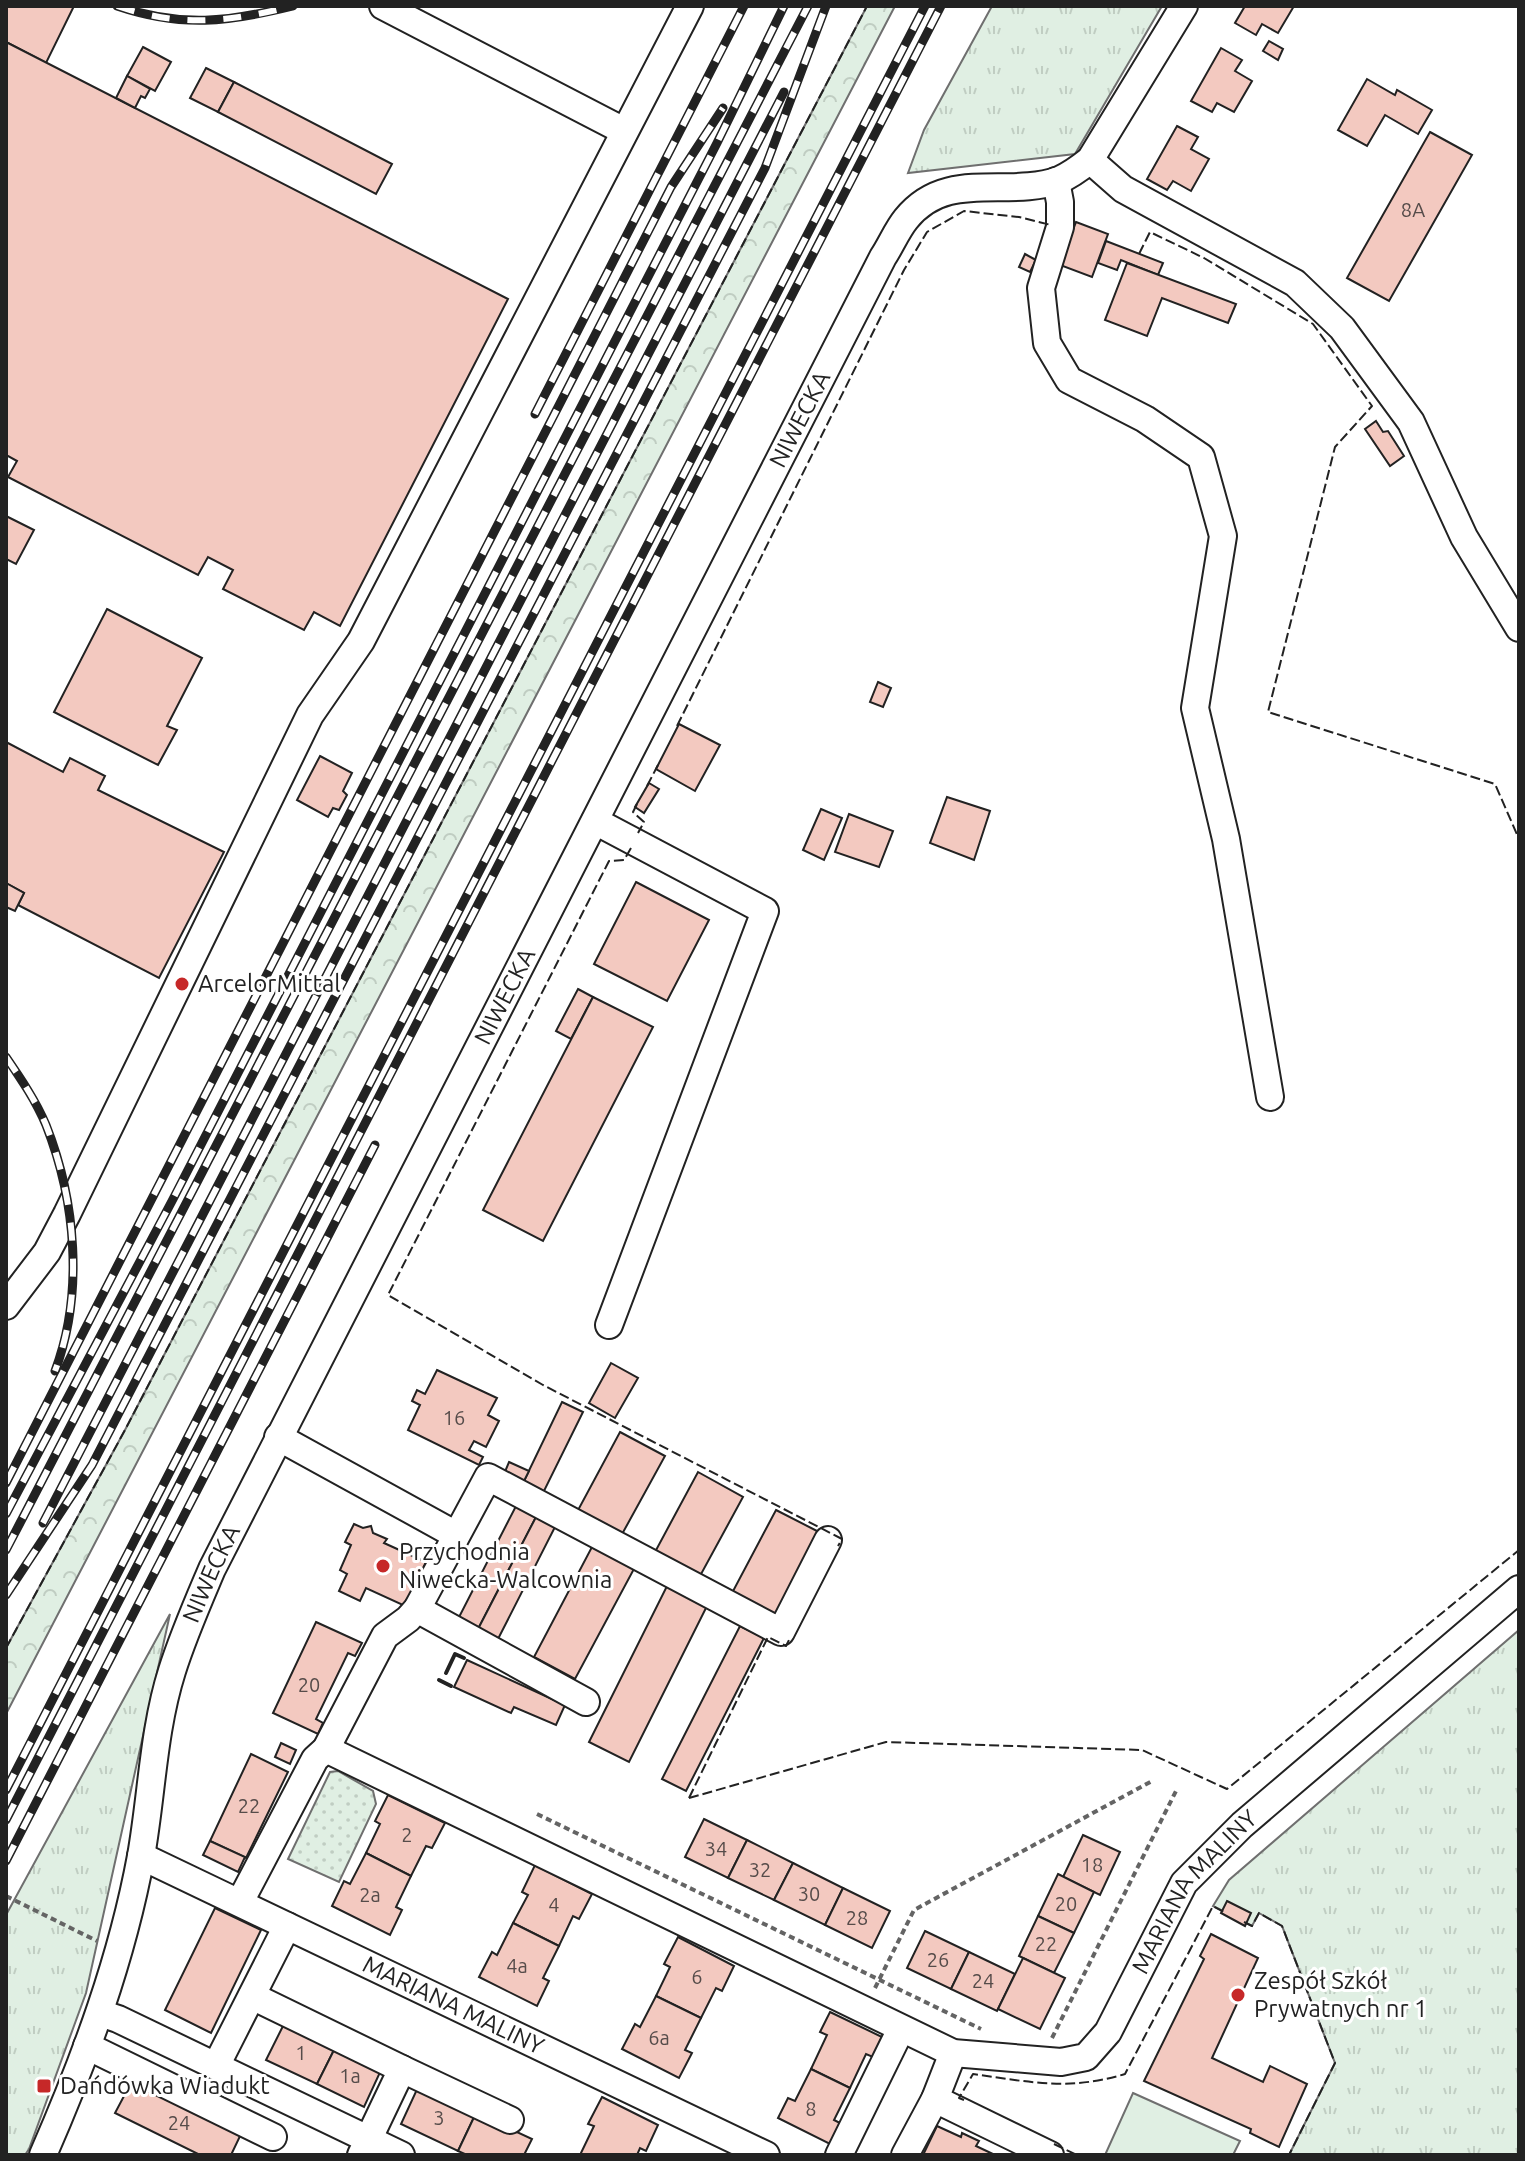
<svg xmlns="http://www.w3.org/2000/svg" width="1525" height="2161" font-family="Ubuntu,sans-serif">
  <defs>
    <pattern id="grass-tufts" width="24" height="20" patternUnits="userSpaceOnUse" patternTransform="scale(2)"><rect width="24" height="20" fill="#e0efe3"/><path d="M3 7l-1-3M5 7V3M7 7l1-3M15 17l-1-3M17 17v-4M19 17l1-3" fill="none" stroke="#c0cdc2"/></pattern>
    <pattern id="forest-crowns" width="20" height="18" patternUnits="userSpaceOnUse" patternTransform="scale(2)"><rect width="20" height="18" fill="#e0efe3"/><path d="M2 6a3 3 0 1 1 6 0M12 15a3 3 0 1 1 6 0" fill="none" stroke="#c0cdc2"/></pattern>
    <pattern id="park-dots" width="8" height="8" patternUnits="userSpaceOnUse" patternTransform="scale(2)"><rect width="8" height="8" fill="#e0efe3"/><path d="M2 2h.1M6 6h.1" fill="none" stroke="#c0cdc2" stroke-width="1.8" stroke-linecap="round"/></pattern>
  </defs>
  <rect width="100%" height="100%" fill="#fff"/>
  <g fill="url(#grass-tufts)" stroke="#6f6f6f" stroke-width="2">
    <path d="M992,6H1162L1075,154L908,173L924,130Z"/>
    <path d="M170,1614L86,1993L29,2149L25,2155H6V1915Z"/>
    <path d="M1519,1630V2155H1289L1335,2063L1282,1926L1259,1913L1252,1926L1213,1906L1229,1880Z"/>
  </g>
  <path fill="url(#forest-crowns)" stroke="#6f6f6f" stroke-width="2" d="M867,6H895L6,1714V1648L125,1430Z"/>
  <path fill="url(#park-dots)" stroke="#6f6f6f" stroke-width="2" d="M338,1771L373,1791L376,1804L339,1882L288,1859L330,1772Z"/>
  <path fill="#e0efe3" stroke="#6f6f6f" stroke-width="2" d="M1133,2093L1240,2141L1233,2155H1105Z"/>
  <g fill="#f3c9c0" stroke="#222" stroke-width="2">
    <path d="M6,6H74L46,63L6,42Z"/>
    <path d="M1245,6H1294L1278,33L1262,24L1256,35L1235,23Z"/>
    <path d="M1269,41L1283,49L1278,60L1263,51Z"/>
    <path d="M6,42L508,299L340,626L314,612L304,630L223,589L233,570L208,557L198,575L8,477L17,461L6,455Z"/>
    <path d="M143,47L171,62L155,91L127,76Z"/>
    <path d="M1221,48L1242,60L1235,71L1252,81L1234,112L1217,103L1212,112L1191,101Z"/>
    <path d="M206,68L234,82L218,112L190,98Z"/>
    <path d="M127,76L150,89L145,98L141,96L135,108L116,98Z"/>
    <path d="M1367,79L1395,95L1397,90L1432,110L1418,134L1385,115L1367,146L1338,130Z"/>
    <path d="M234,82L392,164L376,194L218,112Z"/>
    <path d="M1177,126L1198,137L1191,149L1209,159L1191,191L1173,181L1167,190L1147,179Z"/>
    <path d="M1430,132L1472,155L1389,301L1347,278Z"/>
    <path d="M1076,222L1108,234L1092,277L1060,265Z"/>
    <path d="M1106,241L1163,263L1158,275L1121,260L1117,270L1098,263Z"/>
    <path d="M1025,254L1036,260L1030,272L1019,267Z"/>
    <path d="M1127,263L1236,304L1228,323L1162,298L1147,336L1105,320Z"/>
    <path d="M1376,421L1383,432L1388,431L1404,456L1390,466L1365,429Z"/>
    <path d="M6,516L34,530L16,564L6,559Z"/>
    <path d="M107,609L202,658L167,726L177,730L158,765L54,712Z"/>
    <path d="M878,682L891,688L883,707L870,702Z"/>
    <path d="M679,724L720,745L695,791L656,769Z"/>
    <path d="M6,742L63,772L70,758L105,776L98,790L224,852L159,978L18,905L24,893L6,883Z"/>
    <path d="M320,756L352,773L343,791L347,795L339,810L333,808L328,817L297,800Z"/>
    <path d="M649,783L659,789L644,813L635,807Z"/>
    <path d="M947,797L990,811L974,860L930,843Z"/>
    <path d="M821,809L842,818L824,860L803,850Z"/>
    <path d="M849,814L893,831L879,867L835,852Z"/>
    <path d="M636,882L709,920L667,1001L594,964Z"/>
    <path d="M6,883L24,893L15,911L6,907Z"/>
    <path d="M578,989L593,997L571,1039L556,1031Z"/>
    <path d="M593,997L653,1027L543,1241L483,1210Z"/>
    <path d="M611,1363L638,1378L615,1418L589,1403Z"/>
    <path d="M437,1370L497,1398L488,1415L499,1421L486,1447L474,1441L469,1450L483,1457L479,1465L408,1430L420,1405L412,1401L417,1390L425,1394Z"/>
    <path d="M562,1402L583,1412L543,1493L523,1483Z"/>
    <path d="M620,1432L665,1456L621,1536L577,1512Z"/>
    <path d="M509,1462L529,1471L523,1483L504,1474Z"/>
    <path d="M698,1472L743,1497L700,1576L655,1552Z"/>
    <path d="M516,1506L536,1517L477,1631L457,1621Z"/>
    <path d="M776,1510L819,1532L775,1616L732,1593Z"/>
    <path d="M536,1517L555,1527L497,1641L477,1631Z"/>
    <path d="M354,1524L363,1528L371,1526L373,1533L387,1539L384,1543L426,1562L405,1606L366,1588L360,1601L339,1591L347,1574L340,1570L351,1545L345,1542Z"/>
    <path d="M593,1545L635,1567L575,1679L534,1657Z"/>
    <path d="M668,1584L708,1604L629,1762L589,1742Z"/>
    <path d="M316,1622L362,1643L355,1656L348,1653L316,1719L323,1723L318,1734L273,1713Z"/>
    <path d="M740,1626L764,1638L686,1791L662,1779Z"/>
    <path d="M467,1660L565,1705L556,1725L514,1707L511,1713L454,1687Z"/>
    <path d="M281,1743L296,1750L290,1764L275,1757Z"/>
    <path d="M251,1754L288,1772L246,1858L210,1841Z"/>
    <path d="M388,1795L445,1823L432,1848L426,1846L411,1876L366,1853L380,1824L375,1821Z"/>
    <path d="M704,1819L747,1840L728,1878L685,1857Z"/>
    <path d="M1083,1835L1120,1852L1100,1895L1063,1877Z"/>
    <path d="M747,1840L793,1863L774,1900L728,1878Z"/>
    <path d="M210,1841L245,1857L238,1872L203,1855Z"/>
    <path d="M366,1853L411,1876L396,1907L402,1910L390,1935L332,1906L344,1881L350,1884Z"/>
    <path d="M793,1863L843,1888L825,1925L774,1900Z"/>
    <path d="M535,1865L592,1894L579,1919L573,1916L559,1946L513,1923L528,1895L522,1892Z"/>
    <path d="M1058,1874L1094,1892L1074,1933L1038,1916Z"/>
    <path d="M843,1888L890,1911L872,1948L825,1925Z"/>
    <path d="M1227,1901L1251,1913L1245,1926L1221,1913Z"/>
    <path d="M215,1908L261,1930L211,2033L165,2010Z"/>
    <path d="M1038,1916L1074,1933L1054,1973L1019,1956Z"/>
    <path d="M513,1923L559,1946L543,1978L549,1981L537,2006L479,1977L492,1952L497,1955Z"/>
    <path d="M925,1931L969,1952L951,1989L907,1968Z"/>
    <path d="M1211,1934L1258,1958L1212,2058L1263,2082L1270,2066L1307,2084L1279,2147L1250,2133L1251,2129L1144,2081L1204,1959L1200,1956Z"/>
    <path d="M678,1937L734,1966L722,1991L716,1988L701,2018L656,1996L670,1967L664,1964Z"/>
    <path d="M969,1952L1015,1974L997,2011L951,1989Z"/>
    <path d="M1023,1958L1065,1978L1040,2029L998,2009Z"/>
    <path d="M656,1996L701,2018L685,2050L692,2053L679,2078L622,2049L635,2024L640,2027Z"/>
    <path d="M830,2012L882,2037L873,2057L866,2054L850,2088L811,2069L827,2035L820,2032Z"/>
    <path d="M285,2022L336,2046L317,2084L266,2060Z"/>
    <path d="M336,2046L382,2068L364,2107L317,2084Z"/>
    <path d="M811,2069L850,2088L834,2120L840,2123L830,2144L778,2118L788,2098L795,2101Z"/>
    <path d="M133,2079L242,2132L231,2155H200L115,2113Z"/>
    <path d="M419,2085L476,2113L458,2151L401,2124Z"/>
    <path d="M602,2097L658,2125L646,2151L640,2148L637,2155H580L594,2126L588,2124Z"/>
    <path d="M476,2113L532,2139L524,2155H467L458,2151Z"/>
    <path d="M937,2126L961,2137L962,2133L979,2141L976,2146L995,2155H923Z"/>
  </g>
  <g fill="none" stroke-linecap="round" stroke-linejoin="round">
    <g stroke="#222" stroke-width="30">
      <g id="minor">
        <path d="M383,6L624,131"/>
        <path d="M1090,160L1123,189L1295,283L1342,328L1411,422L1464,537L1519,628"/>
        <path d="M1056,181L1060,202V227L1041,288L1047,343L1069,380L1145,419L1201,457L1223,536L1195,708L1226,839L1270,1097"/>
        <path d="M595,821L765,911L609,1325"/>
        <path d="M6,1306L47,1252L67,1214L310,715L361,641L690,6"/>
        <path d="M278,1437L456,1535"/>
        <path d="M417,1609L586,1702"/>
        <path id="s1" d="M326,1749L953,2053L1061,2062L1086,2057L1108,2032L1184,1883L1242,1825L1519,1589"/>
        <path id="s2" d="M141,1856L766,2155"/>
        <path d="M240,1902L315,1759L326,1749L385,1636L408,1619L417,1609L488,1477L781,1632L828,1540"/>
        <path d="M252,1996L402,2069L361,2155"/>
        <path d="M100,2013L118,2019L401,2155"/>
        <path d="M87,2046L273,2137"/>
        <path d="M216,2066L287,1926"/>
        <path d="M402,2069L510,2120"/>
        <path d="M935,2099L1050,2155"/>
        <path id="s3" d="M43,2155C85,2059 122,1959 141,1856C152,1794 153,1731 172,1671C183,1636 198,1602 212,1569L883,257C891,245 897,230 906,219C947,168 1007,199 1059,180C1071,175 1080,168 1090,160L1184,6"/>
        <path d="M839,2155L901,2029"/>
        <path d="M905,2155L935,2099L953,2053"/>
      </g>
    </g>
    <g stroke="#646464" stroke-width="4" stroke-dasharray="6 4" stroke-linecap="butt">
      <path d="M537,1814L981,2029"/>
      <path d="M6,1896L97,1941"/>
      <path d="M875,1988L914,1910L1152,1781"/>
      <path d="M1052,2038L1176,1791"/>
    </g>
    <use href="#minor" stroke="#fff" stroke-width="26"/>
    <g stroke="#222" stroke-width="9">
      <g id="rail">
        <path d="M117,6C182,28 228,22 293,6"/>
        <path d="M535,414L744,6"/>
        <path d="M6,1057C21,1079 36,1101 46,1125C76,1201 84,1294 55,1371"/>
        <path d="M6,1483L671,187L723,108"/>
        <path d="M6,1514L172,1201L717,143L784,6"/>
        <path d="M43,1523L784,92"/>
        <path d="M6,1550L808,6"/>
        <path d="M6,1595L92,1465L765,168L826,6"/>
        <path d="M6,1790L925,6"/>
        <path d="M6,1820L941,6"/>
        <path d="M6,1861L375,1145"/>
      </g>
    </g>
    <use href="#rail" stroke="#fff" stroke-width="6" stroke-dasharray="18" stroke-linecap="butt"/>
    <g stroke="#222" stroke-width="2" stroke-dasharray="10 4" stroke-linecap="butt">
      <path d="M1139,254L1150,232L1204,258L1313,324L1372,406L1335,447L1268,712L1495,784L1519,839"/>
      <path d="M677,726L904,270L927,232L964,211L1019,217L1051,225"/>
      <path d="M647,786L658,765"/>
      <path d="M637,804L633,812L644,822L638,833"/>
      <path d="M631,848L624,860L609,861L388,1295L543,1385L842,1539L838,1546"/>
      <path d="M6,1648L125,1430L867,6"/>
      <path d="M689,1798L768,1637L786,1646L790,1638"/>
      <path d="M689,1798L886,1742L1142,1750L1227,1789L1519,1550"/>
      <path d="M1244,1922L1252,1926L1259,1913L1282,1926L1335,2063L1289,2155"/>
      <path d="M964,2100L959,2098L973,2074C1030,2082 1069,2091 1125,2074L1213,1906L1226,1913"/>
      <path d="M1054,2144L1077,2155"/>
    </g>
    <g stroke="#222" stroke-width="4">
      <path d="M446,1673L455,1654L464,1658"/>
      <path d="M439,1680L451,1686"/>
    </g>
  </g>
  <g fill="#c62828" stroke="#fff" stroke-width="3">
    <circle cx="182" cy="984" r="8"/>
    <circle cx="383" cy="1566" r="8"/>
    <circle cx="1238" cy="1995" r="8"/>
    <rect x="36" y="2078" width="16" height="16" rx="4"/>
  </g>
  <g text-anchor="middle" stroke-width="6" stroke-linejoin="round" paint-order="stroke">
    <g font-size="20" fill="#564c4a">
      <text x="1413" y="217">8A</text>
      <text x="454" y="1425">16</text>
      <text x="309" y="1692">20</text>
      <text x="249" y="1813">22</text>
      <text x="407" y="1842">2</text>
      <text x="716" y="1856">34</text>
      <text x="1092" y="1872">18</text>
      <text x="760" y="1877">32</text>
      <text x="809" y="1901">30</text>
      <text x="370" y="1902">2a</text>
      <text x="1066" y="1911">20</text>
      <text x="554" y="1912">4</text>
      <text x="857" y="1925">28</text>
      <text x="1046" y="1951">22</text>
      <text x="938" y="1967">26</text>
      <text x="517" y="1973">4a</text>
      <text x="697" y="1984">6</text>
      <text x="983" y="1988">24</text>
      <text x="659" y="2045">6a</text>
      <text x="301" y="2060">1</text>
      <text x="350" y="2083">1a</text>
      <text x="811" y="2116">8</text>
      <text x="439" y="2125">3</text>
      <text x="179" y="2130">24</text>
    </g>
    <g font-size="24" fill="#222" stroke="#fff">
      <text dy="8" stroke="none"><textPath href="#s3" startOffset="1904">NIWECKA</textPath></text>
      <text dy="8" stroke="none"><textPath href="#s3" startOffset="1256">NIWECKA</textPath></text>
      <text dy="8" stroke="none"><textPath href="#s3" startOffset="608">NIWECKA</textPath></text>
      <text dy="8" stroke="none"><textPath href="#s1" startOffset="1030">MARIANA MALINY</textPath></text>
      <text dy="8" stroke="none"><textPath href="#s2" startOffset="346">MARIANA MALINY</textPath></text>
    </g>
    <g font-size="24" fill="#222" stroke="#fff" text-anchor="start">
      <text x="198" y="992">ArcelorMittal</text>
      <text x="399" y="1560">Przychodnia<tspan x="399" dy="28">Niwecka-Walcownia</tspan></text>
      <text x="1254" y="1989">Zespół Szkół<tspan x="1254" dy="28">Prywatnych nr 1</tspan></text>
      <text x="60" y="2094">Dańdówka Wiadukt</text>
    </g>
  </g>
  <rect width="1525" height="2161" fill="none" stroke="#222222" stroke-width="16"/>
</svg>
